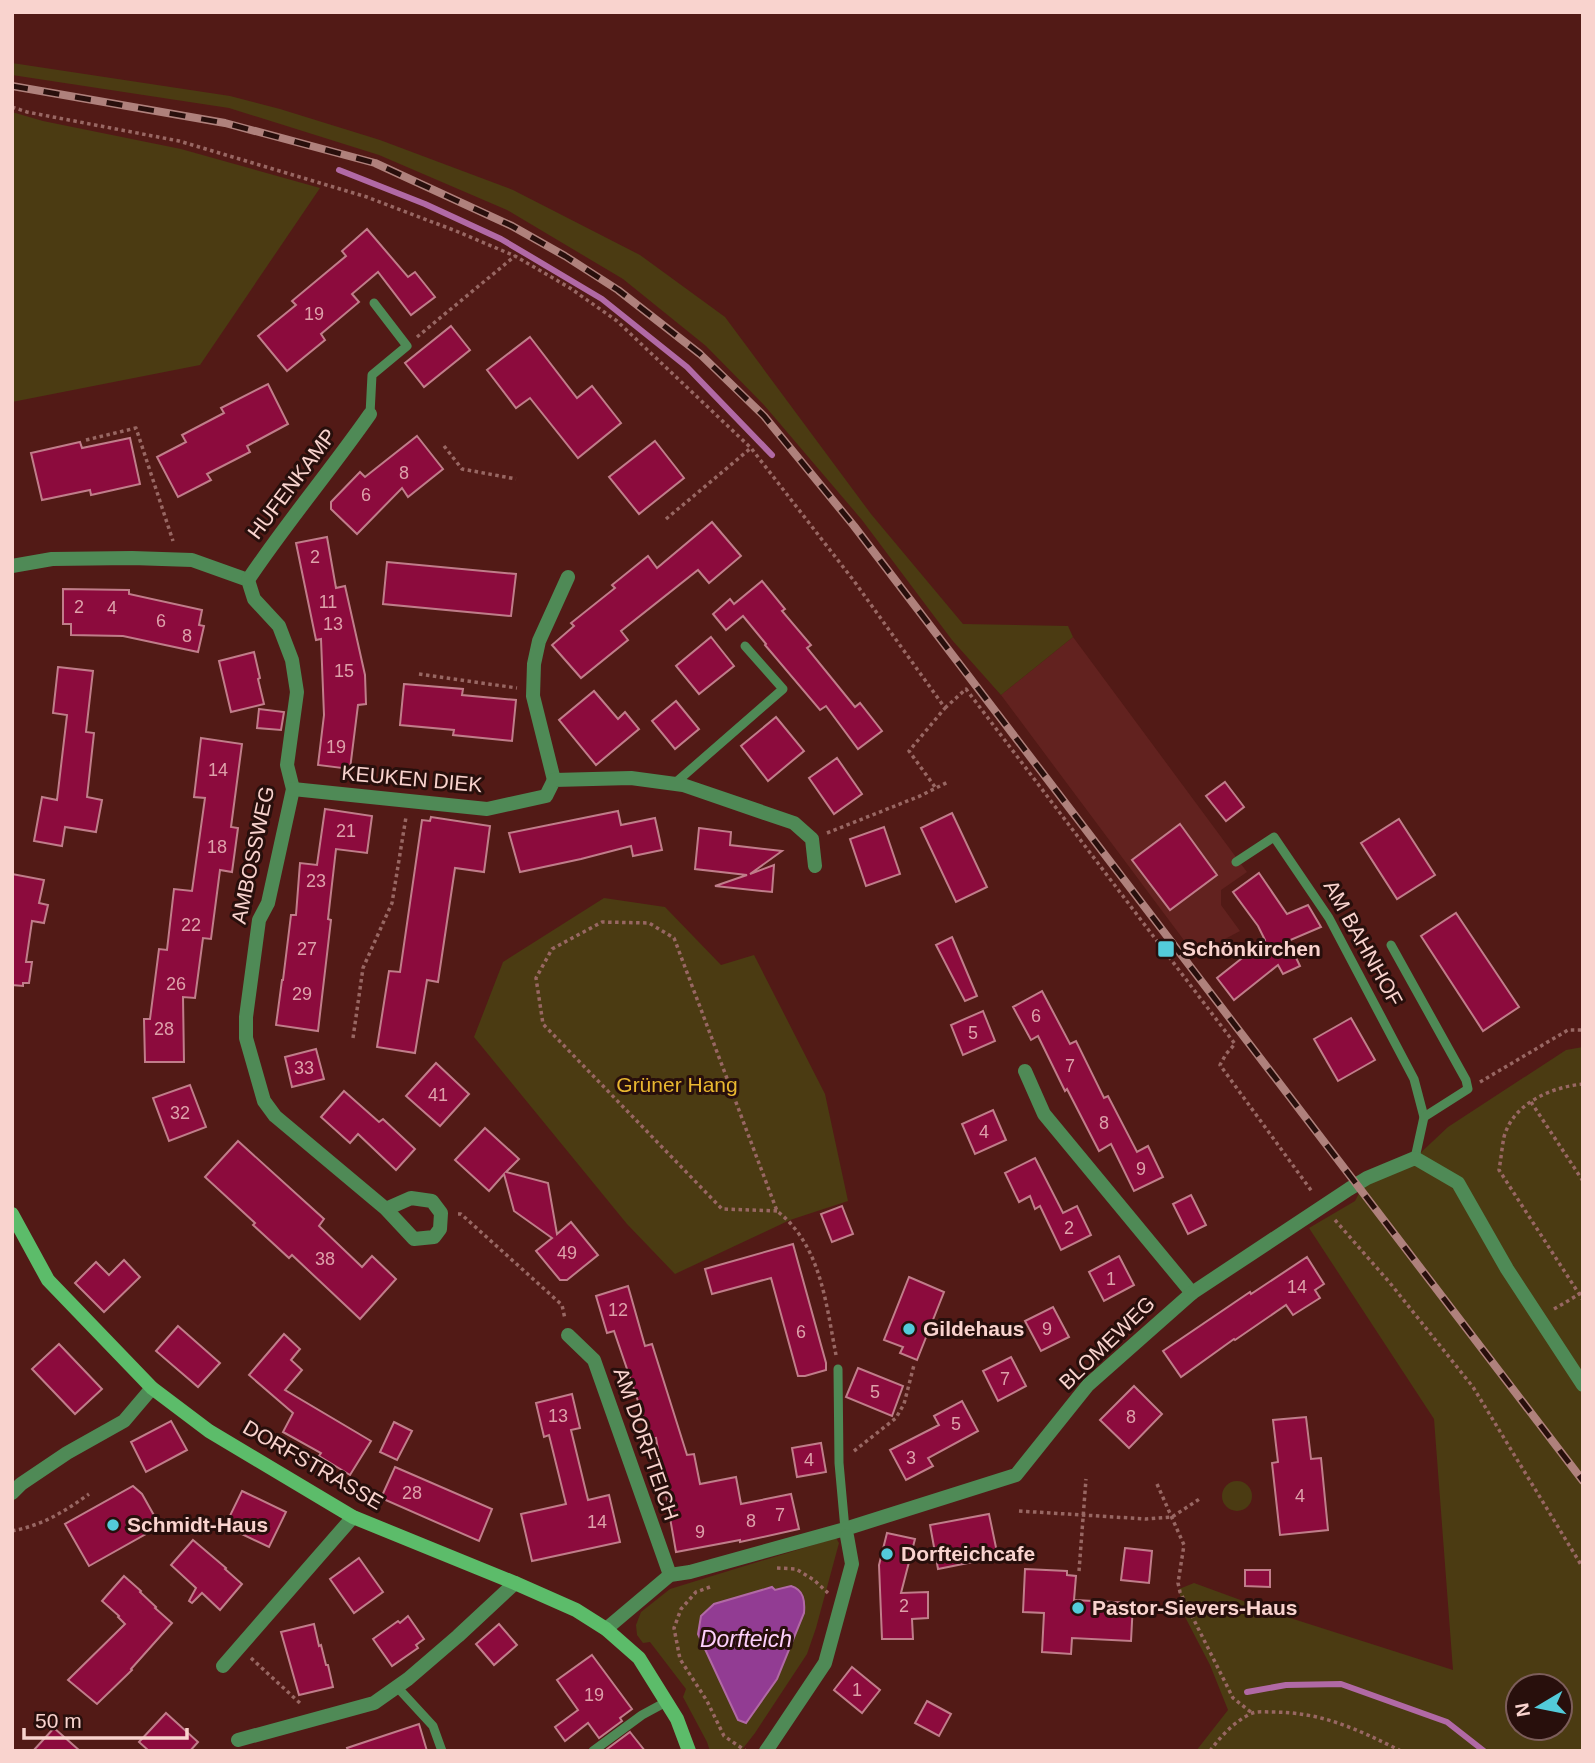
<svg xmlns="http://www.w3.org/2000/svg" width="1595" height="1763" font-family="Helvetica,sans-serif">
  <rect width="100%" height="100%" fill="#521a16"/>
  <path fill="#62221f" d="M1073,637L1247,872L1221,890V905L1240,931L1195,955L1001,695Z"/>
  <g fill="#4b3b12" fill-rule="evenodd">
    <path d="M12,63L230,96L280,109L380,140L513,190L640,255L725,317L871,514L963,624L1068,626L1073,637L1001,695L952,640L862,520L764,405L706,346L623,279L507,210L379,155L229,108L12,75Z"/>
    <path d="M12,112L43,121L181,149L320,188L200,365L12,402Z"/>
    <path d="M604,898L665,907L721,965L754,955L825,1094L848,1201L790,1220L675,1274L627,1224L474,1037L503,962Z"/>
    <path d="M1583,1047V1751H1196L1228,1710L1210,1665L1183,1613L1179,1589L1194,1583L1284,1616L1453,1670L1434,1419L1309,1228L1355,1201L1367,1178L1415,1158L1448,1127L1566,1050ZM1518,1686H1560V1728H1518Z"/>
    <circle cx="1237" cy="1496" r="15"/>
    <path d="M836,1538L839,1543L816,1628L807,1654L755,1733L741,1751H710L707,1742L683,1697L686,1689L650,1642L643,1643L637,1635L636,1625L641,1612L670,1589Z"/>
  </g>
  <path fill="#923c93" stroke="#b169a5" stroke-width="2" d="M791,1586C804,1590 805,1601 804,1613L777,1679L746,1723L738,1720L698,1634L701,1616L714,1604L772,1587L775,1590Z"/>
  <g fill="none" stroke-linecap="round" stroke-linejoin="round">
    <g stroke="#b169a5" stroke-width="6">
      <path d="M339,170L425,204L501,239L602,299L687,367L772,455"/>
      <path d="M1247,1692L1286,1685L1341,1684L1447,1722L1484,1751"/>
    </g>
  </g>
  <g fill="#8c0b3d" stroke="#c07d8a" stroke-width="2">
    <path d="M367,229L408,277L415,272L435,297L411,315L378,272L352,294L359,302L321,334L325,340L287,371L258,336L296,305L292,301L346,256L342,251Z"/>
    <path d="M451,326L470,350L424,387L405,363Z"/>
    <path d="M530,337L577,398L592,386L621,423L578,458L530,398L516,408L487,370Z"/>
    <path d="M268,384L288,424L247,446L250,452L207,474L211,480L178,497L157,457L186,442L182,435L224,413L221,408Z"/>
    <path d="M417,436L443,469L408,497L402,488L357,534L331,509V502L360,472L365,477Z"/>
    <path d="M130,438L140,484L91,495L90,490L42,500L31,453L80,442L82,448Z"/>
    <path d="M655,441L684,478L639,514L609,477Z"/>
    <path d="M712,522L741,556L709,583L698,570L621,631L628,640L581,678L552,645L574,626L571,623L615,588L612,585L648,556L657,568Z"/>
    <path d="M327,537L336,588L345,586L365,675L366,704L358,705L350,769L318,765L324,715L321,639L316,640L296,543Z"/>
    <path d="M387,562L516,574L511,616L383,604Z"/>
    <path d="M762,581L785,609L782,611L811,645L807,648L855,707L860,703L882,731L858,749L826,706L820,710L765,645L766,644L743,616L726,630L713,614L730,599L734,604Z"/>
    <path d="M63,589L129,590V594L202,610L199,625L204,626L198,652L123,636L71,635V624H63Z"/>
    <path d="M711,637L734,666L699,694L676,666Z"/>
    <path d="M254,652L260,678L258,679L264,704L231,712L219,661Z"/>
    <path d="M58,667L93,671L86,732L94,733L87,797L102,800L96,832L65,827L62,846L34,841L42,797L57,800L67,715L53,713Z"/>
    <path d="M404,684L463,689L462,695L516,700L512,741L453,735L454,730L400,725Z"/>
    <path d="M594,691L618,719L625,712L639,729L596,765L559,720Z"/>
    <path d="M676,701L699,729L675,749L652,721Z"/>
    <path d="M259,709L284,712L281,730L257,728Z"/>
    <path d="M776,717L804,751L768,781L741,746Z"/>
    <path d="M201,738L242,744L231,827L238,828L232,872L220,870L211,939L203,938L195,998L183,997L184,1062H145L144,1019H150L159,949L167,950L174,889L192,891L205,798L194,797Z"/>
    <path d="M837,758L862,794L834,814L809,778Z"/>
    <path d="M1225,782L1244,807L1226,821L1206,796Z"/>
    <path d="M325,809L372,816L367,853L336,849L328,919L331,920L318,1031L276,1025L282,980H283L291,915H296L300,863L317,865Z"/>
    <path d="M618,811L621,825L655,818L662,850L633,856L631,846L581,859L520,872L509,833Z"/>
    <path d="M952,813L987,887L956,902L921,828Z"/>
    <path d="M431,817L490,826L484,872L455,868L438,982L427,980L415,1053L377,1047L389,971L400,972L422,820L430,821Z"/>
    <path d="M1399,819L1435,875L1397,899L1361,843Z"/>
    <path d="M1180,824L1217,875L1170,910L1132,860Z"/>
    <path d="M884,827L900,874L866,886L850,839Z"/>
    <path d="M699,828L731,832L730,845L782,851L750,874L774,865L772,892L715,886L747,875L695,869Z"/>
    <path d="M1259,873L1287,914L1308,905L1321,927L1288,941L1300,966L1283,974L1278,965L1234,1000L1217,978L1265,940L1258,926L1233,892Z"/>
    <path d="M12,874L44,880L39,903L48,905L44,923L32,921L26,962H32L29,983H23V986L12,985Z"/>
    <path d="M1456,913L1519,1007L1483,1031L1421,936Z"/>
    <path d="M952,937L977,996L965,1001L936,945Z"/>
    <path d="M1042,991L1070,1044L1076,1041L1104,1098L1108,1096L1137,1152L1148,1146L1163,1177L1134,1191L1111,1144L1099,1151L1067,1089L1065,1091L1038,1036L1031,1040L1013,1007Z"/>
    <path d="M983,1011L995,1041L963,1055L951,1025Z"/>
    <path d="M1351,1018L1375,1060L1338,1081L1314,1039Z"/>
    <path d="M316,1049L324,1079L292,1087L285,1057Z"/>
    <path d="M436,1063L469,1094L440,1126L406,1096Z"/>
    <path d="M190,1085L206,1127L169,1141L153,1098Z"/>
    <path d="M344,1091L379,1122L383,1119L415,1149L396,1170L358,1134L350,1143L321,1117Z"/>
    <path d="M993,1110L1006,1140L975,1154L962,1124Z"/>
    <path d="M485,1128L519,1159L506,1172L548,1183L557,1234L571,1222L598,1255L567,1280H560L536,1251L552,1238L514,1211L504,1174L489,1191L455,1160Z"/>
    <path d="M238,1141L324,1219L319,1226L362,1267L372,1256L396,1279L360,1319L292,1255L289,1258L253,1225L255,1223L205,1177Z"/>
    <path d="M1035,1158L1063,1213L1077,1206L1091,1235L1061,1250L1040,1206L1035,1209L1030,1196L1019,1202L1005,1173Z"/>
    <path d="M1191,1195L1206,1225L1188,1234L1173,1204Z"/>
    <path d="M842,1206L853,1234L832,1242L821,1214Z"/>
    <path d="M793,1244L826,1363V1370L805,1376H798L771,1278L712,1294L705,1269Z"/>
    <path d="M1119,1256L1134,1285L1104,1301L1089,1272Z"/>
    <path d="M1307,1257L1324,1284L1315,1290L1320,1298L1293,1315L1286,1305L1235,1340L1234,1339L1181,1377L1163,1351L1250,1292L1251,1294Z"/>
    <path d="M124,1260L140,1277L104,1312L75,1283L96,1262L109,1275Z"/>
    <path d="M909,1277L944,1292L917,1360L900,1353L903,1347L884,1340Z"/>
    <path d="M628,1286L645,1346L652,1344L687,1455L694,1454L700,1484L736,1477L741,1504L791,1494L799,1529L740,1542V1540L676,1552L656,1438L651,1439L614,1331L607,1333L596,1296Z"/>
    <path d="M1053,1307L1069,1337L1041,1351L1025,1321Z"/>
    <path d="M178,1326L220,1363L198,1387L156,1351Z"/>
    <path d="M284,1334L300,1349L291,1360L302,1370L285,1390L371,1441L350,1475L319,1456L321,1453L283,1432L293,1413L249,1375Z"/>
    <path d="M59,1344L102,1389L75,1414L32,1369Z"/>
    <path d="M1011,1357L1026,1386L998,1401L983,1371Z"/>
    <path d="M858,1368L903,1386L892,1416L846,1397Z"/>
    <path d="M1134,1386L1162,1414L1129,1448L1100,1420Z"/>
    <path d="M572,1394L580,1428L571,1430L588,1500L609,1495L620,1542L532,1561L521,1514L566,1504L549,1435L544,1437L536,1403Z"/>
    <path d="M962,1401L978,1431L928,1458L933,1466L906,1480L890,1450L939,1425L934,1416Z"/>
    <path d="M1306,1417L1311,1459L1321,1458L1328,1530L1280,1535L1272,1463L1278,1462L1273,1420Z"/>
    <path d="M171,1421L187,1450L146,1472L131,1442Z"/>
    <path d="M394,1422L412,1431L397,1460L380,1452Z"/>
    <path d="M821,1443L826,1472L797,1477L792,1448Z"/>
    <path d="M395,1467L492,1509L479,1541L381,1498Z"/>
    <path d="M133,1486L142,1494L160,1526L89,1566L65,1524Z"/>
    <path d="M242,1491L286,1512L269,1547L225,1526Z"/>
    <path d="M989,1514L998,1557L938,1569L930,1525Z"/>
    <path d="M887,1533L915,1539L901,1593L928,1592V1618L912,1619L913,1639H882L879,1565Z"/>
    <path d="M193,1540L226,1568L225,1569L242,1584L220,1610L202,1593L192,1603L189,1601L196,1588L171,1565Z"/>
    <path d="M1125,1548L1152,1551L1149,1583L1121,1580Z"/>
    <path d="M359,1558L383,1592L354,1613L330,1579Z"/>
    <path d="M1025,1569L1067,1571V1575L1076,1576L1074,1600L1133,1603L1131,1641L1072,1638L1071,1654L1042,1652L1044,1613L1023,1612Z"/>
    <path d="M1245,1570H1270V1587L1245,1586Z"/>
    <path d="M124,1576L141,1591L140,1592L156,1607L155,1608L172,1623L131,1669L132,1670L97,1704L68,1680L125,1624L118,1617L119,1616L102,1601Z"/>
    <path d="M408,1616L424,1639L416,1645L418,1648L392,1666L373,1639L398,1621L400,1623Z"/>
    <path d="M314,1624L319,1646L321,1645L326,1665H328L333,1687L299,1695L281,1632Z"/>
    <path d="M499,1624L517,1645L494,1665L476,1644Z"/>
    <path d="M592,1655L632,1709L620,1718L622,1721L599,1738L588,1723L565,1741L555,1727L578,1710L557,1680Z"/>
    <path d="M852,1667L880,1690L862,1713L834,1690Z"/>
    <path d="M927,1701L951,1714L939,1736L915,1723Z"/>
    <path d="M166,1713L198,1742L190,1751H149L139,1742Z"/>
    <path d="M419,1724L427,1751H348L347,1748Z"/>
    <path d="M54,1728L80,1751H33Z"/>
    <path d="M630,1732L645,1751H608L607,1749Z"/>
  </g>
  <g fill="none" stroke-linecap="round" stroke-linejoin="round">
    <g stroke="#986763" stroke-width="3.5" stroke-dasharray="3.5 3.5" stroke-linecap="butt">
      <path d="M12,107L27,112L179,141L367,197L456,231L515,256L570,288L617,321L751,448L854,581L945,708L909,751L935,787"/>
      <path d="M417,337L515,256"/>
      <path d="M86,440L136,428L173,541"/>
      <path d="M444,446L462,469L516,479"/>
      <path d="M666,519L751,448"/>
      <path d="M419,674L517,688"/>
      <path d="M945,708L966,689L1235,1044L1226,1054L1220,1065L1313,1193"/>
      <path d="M827,833L920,796L948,782"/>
      <path d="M353,1038L363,968L392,903L406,817"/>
      <path d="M1480,1082L1568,1030H1583"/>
      <path d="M1583,1084C1552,1087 1513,1103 1504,1137C1502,1147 1501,1159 1499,1170L1583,1300"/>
      <path d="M1531,1102L1583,1181"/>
      <path d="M777,1211L722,1209L543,1024L536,978L552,949L602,922L649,923L674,938L777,1211C821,1245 826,1304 836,1355"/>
      <path d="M458,1214H461L562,1305L565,1319"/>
      <path d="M1335,1220L1390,1283L1473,1387L1583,1568"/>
      <path d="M1554,1309L1583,1292"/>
      <path d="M854,1451L896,1418L904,1404L914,1365"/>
      <path d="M1157,1484L1184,1545L1178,1583L1180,1592L1233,1698L1252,1713"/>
      <path d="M1019,1511L1146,1519L1172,1517L1201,1498"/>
      <path d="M12,1531C43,1525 64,1512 89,1494"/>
      <path d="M777,1568L796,1569L814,1580L828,1593"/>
      <path d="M1079,1571L1086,1479"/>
      <path d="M710,1587L696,1592L681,1609L674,1628L680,1659L707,1701L724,1736L746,1751"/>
      <path d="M251,1658L302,1705"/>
      <path d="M1210,1751C1221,1736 1233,1723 1250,1714C1256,1711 1264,1712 1271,1712C1322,1712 1357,1729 1401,1751"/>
    </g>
    <g stroke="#4f8a56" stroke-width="9">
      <path d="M370,414L372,375L407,346L374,303"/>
      <path d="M674,784L783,689L745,646"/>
      <path d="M1236,862L1274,837L1329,918L1414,1079L1424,1117L1415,1158"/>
      <path d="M1391,945L1466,1080L1468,1089L1424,1117"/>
      <path d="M838,1369L839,1463L845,1529"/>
      <path d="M398,1688L433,1726L442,1751"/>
      <path d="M593,1751L642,1715L666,1702"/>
    </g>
    <g stroke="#4f8a56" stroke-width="14">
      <path d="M12,566L52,559L132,558L192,560L248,580L254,599L279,626L292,660L297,692L287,765L293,789L268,903L259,920L246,1017V1038L264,1101L275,1116L386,1209L414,1239L434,1237L440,1229L441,1213L432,1201L411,1198L386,1209"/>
      <path d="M248,580C286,523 331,470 370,414"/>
      <path d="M554,780L533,696L534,664L539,641L568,577"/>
      <path d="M293,789L487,809L546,796L554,780L631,778L683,785L794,823L812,839L815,866"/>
      <path d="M1025,1071L1044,1114L1192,1293"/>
      <path d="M568,1335L594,1360L670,1575"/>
      <path d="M12,1493L21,1484L67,1453L124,1421L152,1388"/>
      <path d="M606,1629L670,1575L690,1572L845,1529L1016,1475L1088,1385L1192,1293L1349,1189L1367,1178L1415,1158L1458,1183L1507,1269L1583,1385"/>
      <path d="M223,1666L353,1517"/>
      <path d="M238,1740L374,1703L408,1679L458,1636L515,1583"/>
      <path d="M766,1751L825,1663L852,1564L847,1536"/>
    </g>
    <path stroke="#5cbc6a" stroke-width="14" d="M12,1214L48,1280L152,1388L209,1431L353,1517L515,1583L576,1610L606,1629L639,1658L677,1719L689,1751"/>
    <g stroke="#af817c" stroke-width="8">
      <path id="rail" d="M12,86L225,123L375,163L512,226L565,256L618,290L700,354L764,416L854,526L1583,1481"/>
    </g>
    <use href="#rail" stroke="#280f0c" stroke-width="5" stroke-dasharray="16" stroke-linecap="butt"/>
  </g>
  <g fill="#53cbda" stroke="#280f0c" stroke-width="2.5">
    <rect x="1157" y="940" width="18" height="18" rx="3.5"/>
    <circle cx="909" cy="1329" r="7"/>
    <circle cx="113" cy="1525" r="7"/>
    <circle cx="887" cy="1554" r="7"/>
    <circle cx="1078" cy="1608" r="7"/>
  </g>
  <g text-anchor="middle" stroke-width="6" stroke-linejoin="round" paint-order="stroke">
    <g font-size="18" fill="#dea1aa">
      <text x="314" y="320">19</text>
      <text x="404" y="479">8</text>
      <text x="366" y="501">6</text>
      <text x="315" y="563">2</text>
      <text x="328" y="608">11</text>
      <text x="79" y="613">2</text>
      <text x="112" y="614">4</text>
      <text x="161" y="627">6</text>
      <text x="333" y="630">13</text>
      <text x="187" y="642">8</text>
      <text x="344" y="677">15</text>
      <text x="336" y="753">19</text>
      <text x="218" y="776">14</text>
      <text x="346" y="837">21</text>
      <text x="217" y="853">18</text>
      <text x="316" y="887">23</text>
      <text x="191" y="931">22</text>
      <text x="307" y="955">27</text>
      <text x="176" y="990">26</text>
      <text x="302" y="1000">29</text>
      <text x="1036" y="1022">6</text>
      <text x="164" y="1035">28</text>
      <text x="973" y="1039">5</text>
      <text x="1070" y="1072">7</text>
      <text x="304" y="1074">33</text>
      <text x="438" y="1101">41</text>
      <text x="180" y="1119">32</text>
      <text x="1104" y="1129">8</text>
      <text x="984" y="1138">4</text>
      <text x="1141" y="1175">9</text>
      <text x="1069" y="1234">2</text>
      <text x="567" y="1259">49</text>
      <text x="325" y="1265">38</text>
      <text x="1111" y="1285">1</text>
      <text x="1297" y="1293">14</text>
      <text x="618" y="1316">12</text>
      <text x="1047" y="1335">9</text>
      <text x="801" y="1338">6</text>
      <text x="1005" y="1385">7</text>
      <text x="875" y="1398">5</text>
      <text x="558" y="1422">13</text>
      <text x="1131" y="1423">8</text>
      <text x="956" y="1430">5</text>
      <text x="911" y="1464">3</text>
      <text x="809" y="1466">4</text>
      <text x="412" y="1499">28</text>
      <text x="1300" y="1502">4</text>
      <text x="780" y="1521">7</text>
      <text x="751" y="1527">8</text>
      <text x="597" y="1528">14</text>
      <text x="700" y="1538">9</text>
      <text x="904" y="1612">2</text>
      <text x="857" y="1696">1</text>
      <text x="594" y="1701">19</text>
    </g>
    <g font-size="21" fill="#f9d3ce" stroke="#280f0c">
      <text transform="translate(292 484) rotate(-53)" y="7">HUFENKAMP</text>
      <text transform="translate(412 779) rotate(5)" y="7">KEUKEN DIEK</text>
      <text transform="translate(253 855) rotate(-78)" y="7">AMBOSSWEG</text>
      <text transform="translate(1363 943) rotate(61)" y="7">AM BAHNHOF</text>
      <text transform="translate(1107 1343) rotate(-44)" y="7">BLOMEWEG</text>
      <text transform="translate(646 1444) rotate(71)" y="7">AM DORFTEICH</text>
      <text transform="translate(313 1465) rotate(30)" y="7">DORFSTRASSE</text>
    </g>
    <g font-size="21" font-weight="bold" fill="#f9d3ce" stroke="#280f0c" text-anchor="start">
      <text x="1182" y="956">Schönkirchen</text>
      <text x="923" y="1336">Gildehaus</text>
      <text x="127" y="1532">Schmidt-Haus</text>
      <text x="901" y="1561">Dorfteichcafe</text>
      <text x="1092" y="1615">Pastor-Sievers-Haus</text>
    </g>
    <g font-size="21" fill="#e9b730" stroke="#280f0c">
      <text x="677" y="1092">Grüner Hang</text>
    </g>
    <g font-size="23" font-style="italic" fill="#fdd0fc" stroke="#280f0c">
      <text x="746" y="1647">Dorfteich</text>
    </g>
  </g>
  <rect width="1595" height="1763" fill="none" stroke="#f9d3ce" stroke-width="28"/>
  <g transform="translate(1539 1707) rotate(260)"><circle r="33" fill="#280f0c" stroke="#7c5d5a" stroke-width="2"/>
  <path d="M0-5L12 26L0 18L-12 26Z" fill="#53cbda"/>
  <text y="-10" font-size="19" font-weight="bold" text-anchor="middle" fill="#f9d3ce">N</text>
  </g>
  <path d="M24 1728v10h163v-10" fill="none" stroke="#f9d3ce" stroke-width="3.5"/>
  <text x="35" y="1728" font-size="21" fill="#f9d3ce" stroke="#280f0c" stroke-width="5" paint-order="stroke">50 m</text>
</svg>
